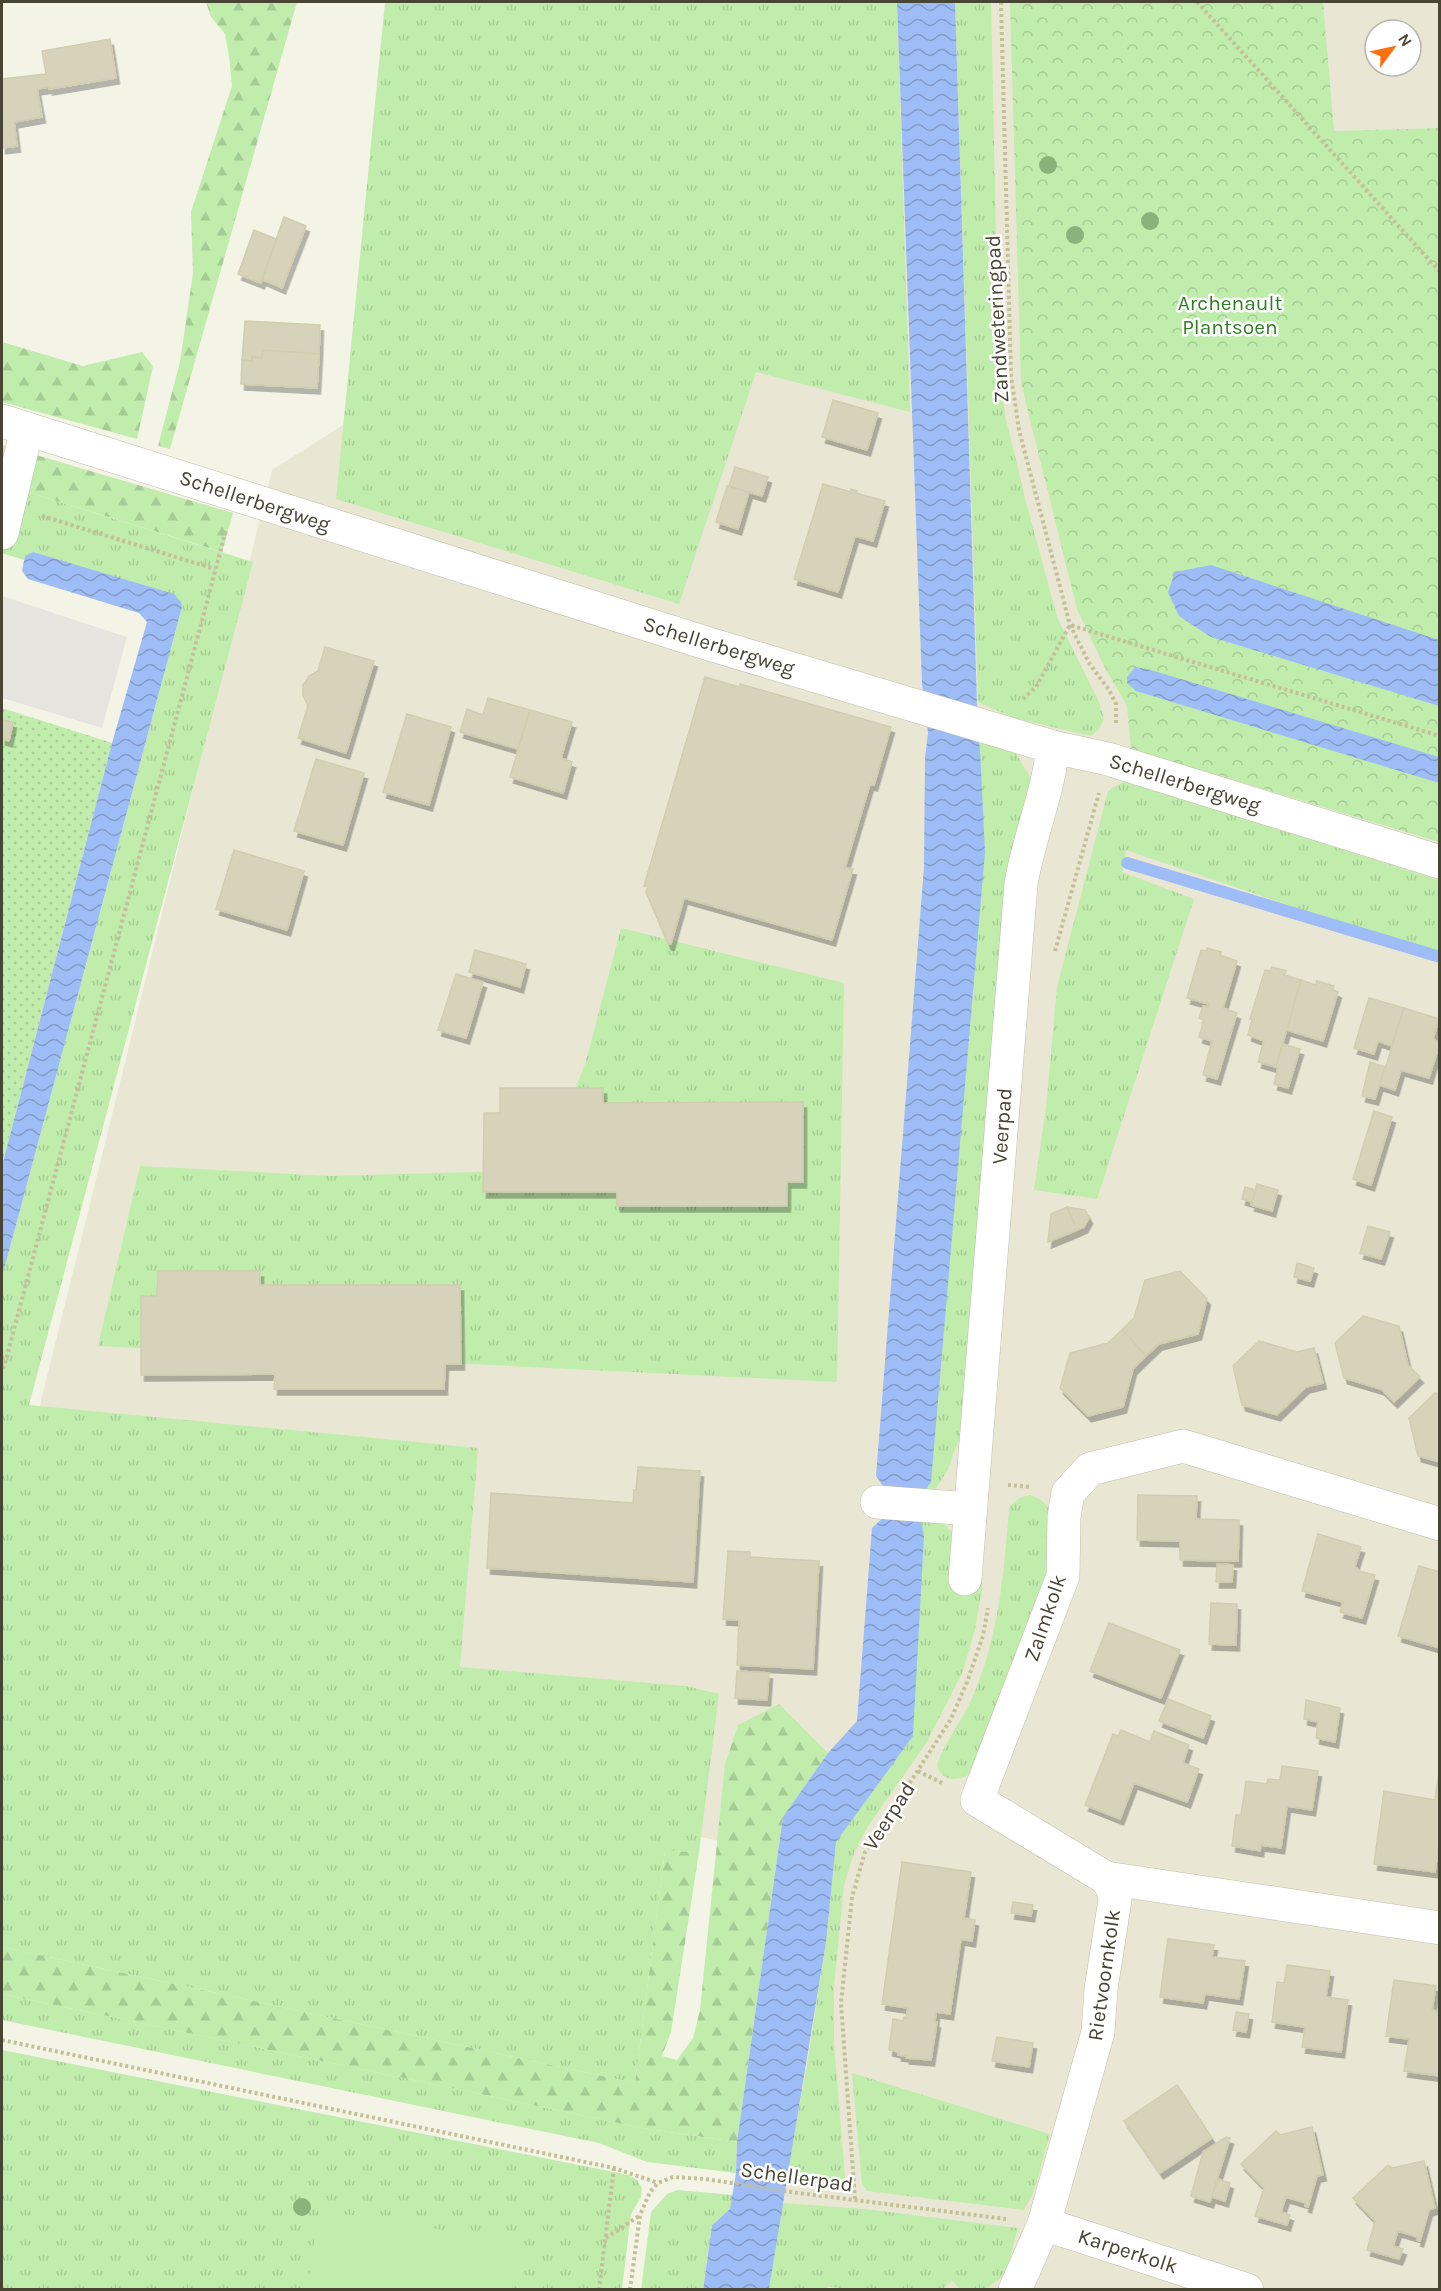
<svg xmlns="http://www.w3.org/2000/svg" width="1441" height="2291" font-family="Karla,sans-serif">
  <defs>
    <pattern id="grass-tufts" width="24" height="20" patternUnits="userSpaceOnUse" patternTransform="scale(1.5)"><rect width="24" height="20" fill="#c0ecac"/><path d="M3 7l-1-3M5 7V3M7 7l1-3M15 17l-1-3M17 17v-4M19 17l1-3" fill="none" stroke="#a6cc95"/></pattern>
    <pattern id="forest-firs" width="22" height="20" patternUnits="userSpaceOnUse" patternTransform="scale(1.5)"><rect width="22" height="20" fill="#c0ecac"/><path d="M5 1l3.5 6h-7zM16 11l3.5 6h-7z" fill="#a6cc95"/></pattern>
    <pattern id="park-crowns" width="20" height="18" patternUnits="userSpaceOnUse" patternTransform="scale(1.5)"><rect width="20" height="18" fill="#c0ecac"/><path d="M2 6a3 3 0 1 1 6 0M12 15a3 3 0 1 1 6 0" fill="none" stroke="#a6cc95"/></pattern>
    <pattern id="garden-dots" width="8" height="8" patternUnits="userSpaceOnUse" patternTransform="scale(1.5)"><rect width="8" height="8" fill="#c0ecac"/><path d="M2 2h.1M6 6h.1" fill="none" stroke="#a6cc95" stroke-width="1.8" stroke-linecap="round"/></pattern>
    <pattern id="water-waves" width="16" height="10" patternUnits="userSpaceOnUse" patternTransform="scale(1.5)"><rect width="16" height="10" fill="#9ebdf6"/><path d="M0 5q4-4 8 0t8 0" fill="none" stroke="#839bc8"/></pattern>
    <filter id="shadow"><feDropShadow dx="3.5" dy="6" stdDeviation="0" flood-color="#0004"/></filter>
  </defs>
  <rect width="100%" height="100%" fill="#f4f4e6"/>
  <path fill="#e9e7d4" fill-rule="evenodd" d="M845,2H1439V2289H747L808,1863L2,1666V1558L272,470L713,190ZM1375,30H1411V66H1375Z"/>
  <g fill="url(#grass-tufts)">
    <path d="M385,2H897L910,412L756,372L679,604L336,499Z"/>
    <path d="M955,2H991L999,374L1006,419L1025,498L1057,617L1099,702L1104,719L1099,729L1091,736L1014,718L978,702Z"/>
    <path d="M2,484L253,562L29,1405L478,1448L460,1667L686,1686L719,1694L699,1852L665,1851L635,2083L2,1947V1277L182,607L25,556L24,560L2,553Z"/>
    <path d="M978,737L1012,747L1030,777L1032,796L966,1425L955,1449L948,1470L934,1491L923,1493Z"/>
    <path d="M1125,781L1439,880V956L1126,850L1122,872L1194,899L1097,1199L1034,1190L1046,1108L1057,987L1108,791Z"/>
    <path d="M621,928L844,983L837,1382L98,1346L140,1166L330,1176L545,1170L586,1061Z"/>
    <path d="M1029,1495C1041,1498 1045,1502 1050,1512L1048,1576L970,1774C957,1782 940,1781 937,1764C946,1740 963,1719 973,1696C999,1635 1004,1573 1009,1508C1015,1500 1020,1497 1029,1495Z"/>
    <path d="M921,1519C927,1520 935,1520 940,1522C955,1527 967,1566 974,1580L983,1583L975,1629L963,1671L927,1742L868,1826L854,1853L844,1885L834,1987V2043L845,2178L836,2187L786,2178L807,2065L826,1942L836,1842L912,1736L924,1536Z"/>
    <path d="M2,1994L642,2128L737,2142L736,2173L647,2162L599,2143L2,2020Z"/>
    <path d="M2,2050L629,2175L637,2180L642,2188L641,2197L631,2214L622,2289H2Z"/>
    <path d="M852,2073L1050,2134L1034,2191L1024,2210L867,2191L862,2184Z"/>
    <path d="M678,2190L733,2195L730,2209L712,2225L703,2289L641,2290L651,2212L667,2194Z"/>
    <path d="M782,2203L865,2209L1018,2228L1006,2274L986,2289H960L952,2281L941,2290H851L827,2286L826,2289L769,2290Z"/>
  </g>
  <g fill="url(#forest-firs)">
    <path d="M206,2H297L170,449L158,446L180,362L193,273L191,212L232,86L229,56L225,34L211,17Z"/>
    <path d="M2,342L83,366L142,352L153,366L137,439L2,402Z"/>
    <path d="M2,445L233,513L222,552L2,484Z"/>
    <path d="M779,1704L828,1753L783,1817L737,2142L642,2128L2,1994V1947L635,2083L665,1851L699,1852L671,2032L662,2056L677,2060L693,2038L700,2010L725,1764L738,1725Z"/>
  </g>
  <path fill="url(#park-crowns)" d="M1010,2H1323L1334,131L1439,128V842L1131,749L1127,706L1104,666L1077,609L1021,383Z"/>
  <path fill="url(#garden-dots)" d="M2,708L112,743L2,1166Z"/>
  <path fill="#c0ecac" d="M319,2210L520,2242L512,2289H307Z"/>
  <path fill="#e5e4df" d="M2,596L127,637L102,728L2,698Z"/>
  <g fill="url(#water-waves)">
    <path d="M897,2H955L978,736L980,750L985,852L931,1482C918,1499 920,1515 924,1536L913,1736L836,1842L826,1942L769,2289L703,2290L712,2225L730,2209L736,2173L737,2142L783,1817L828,1753L857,1721L872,1528L884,1517L886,1490L876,1476L924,867L925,758L928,733L922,684Z"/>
    <path d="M33,552L174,594L181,602L182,607L2,1277V1166L112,743L147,622L139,613L28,579L22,571L25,556Z"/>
    <path d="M1211,565L1439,640V706L1211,637L1179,616L1168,592L1175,572Z"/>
    <path d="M1135,667L1151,670L1439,757V783L1136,691L1127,683V677Z"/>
  </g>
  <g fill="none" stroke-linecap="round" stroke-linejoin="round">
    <path stroke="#9ebdf6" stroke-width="12" d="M1127,863L1440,957"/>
  </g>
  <g fill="#d7d3bb" stroke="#d2cdae" stroke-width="1.5" filter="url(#shadow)">
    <path d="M110,39L116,78L49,89V87L37,89L42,117L14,122L17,146L2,148V79L46,74L42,51Z"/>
    <path d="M284,217L306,226L282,288L262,279Z"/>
    <path d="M254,230L276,239L261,283L238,274Z"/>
    <path d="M245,321L320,325L319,354L263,350L262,358L252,357V361L242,360Z"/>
    <path d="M263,350L319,354L317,388L241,384L242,360L252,361V357L262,358Z"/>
    <path d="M833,400L878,413L867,450L822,437Z"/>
    <path d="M735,467L768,477L762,496L729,486Z"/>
    <path d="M823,484L851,492V489L857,491L856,493L885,501L873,541L855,536L838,592L794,579Z"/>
    <path d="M727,486L749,492L738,529L716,522Z"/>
    <path d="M325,647L374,661L346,753L298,738L308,705L303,696V685L309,676L318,671Z"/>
    <path d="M705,677L739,687L740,684L891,727L874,785L870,784L845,868L853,869L832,940L684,898L671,944H668L646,892L648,887L644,886Z"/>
    <path d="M488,698L530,710L518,749L460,732L467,709L483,715Z"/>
    <path d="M530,710L572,722L561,758L572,762L563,793L510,777Z"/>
    <path d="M407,714L451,727L429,805L383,792Z"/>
    <path d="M2,720L13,722L9,741L2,739Z"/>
    <path d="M316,759L364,773L343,845L294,831Z"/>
    <path d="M234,850L304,871L287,930L216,909Z"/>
    <path d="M1207,948L1221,952L1220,955L1237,961L1223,1008L1237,1013L1217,1079L1203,1075L1212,1041L1199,1037L1204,1020L1199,1018L1203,1006L1208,1007L1209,1004L1187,998L1201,950L1206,951Z"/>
    <path d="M475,950L526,964L520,987L469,972Z"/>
    <path d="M1272,967L1286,971L1284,975L1301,980L1276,1067L1258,1062L1264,1041L1248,1035L1252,1019H1250L1265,970L1270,971Z"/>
    <path d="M456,974L483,982L466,1038L438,1030Z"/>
    <path d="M1301,980L1316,985L1317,981L1334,986L1333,990L1338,992L1323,1041L1287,1030Z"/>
    <path d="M1369,998L1404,1008L1392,1046L1378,1041L1374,1054L1354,1048Z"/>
    <path d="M1404,1008L1439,1019L1433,1039L1440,1043L1429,1078L1401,1070L1395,1090L1380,1085Z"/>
    <path d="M1283,1044L1300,1049L1288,1088L1274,1084L1278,1068L1276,1067Z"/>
    <path d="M1370,1062L1385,1067L1375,1099L1362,1096Z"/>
    <path d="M500,1088H603V1103L803,1102V1182H787V1206H617V1192H483L484,1113H500Z"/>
    <path d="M1374,1111L1392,1117L1371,1185L1353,1179Z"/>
    <path d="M1257,1184L1278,1190L1272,1211L1251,1205Z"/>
    <path d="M1245,1187L1256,1190L1252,1202L1242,1199Z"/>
    <path d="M1067,1207L1085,1210L1089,1218L1084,1227L1077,1230Z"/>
    <path d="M1067,1207L1077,1230L1048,1242L1051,1214Z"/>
    <path d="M1368,1226L1390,1232L1381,1259L1360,1253Z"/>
    <path d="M1297,1263L1314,1268L1310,1281L1294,1277Z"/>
    <path d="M158,1271H260V1285H460L461,1364H445L444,1389H274L275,1374L141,1375V1296H157Z"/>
    <path d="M1180,1271L1207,1299L1198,1334L1159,1344L1146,1356L1122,1330L1134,1318L1145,1280Z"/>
    <path d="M1363,1316L1399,1326L1408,1365L1420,1377L1394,1402L1381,1389L1344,1378L1335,1343Z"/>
    <path d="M1122,1330L1146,1356L1133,1369L1123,1407L1088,1416L1060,1388L1070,1353L1108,1343Z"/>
    <path d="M1259,1341L1297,1352L1314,1348L1323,1383L1306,1387L1277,1415L1242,1405L1233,1366Z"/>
    <path d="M1435,1393L1440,1394V1462L1418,1456L1409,1418Z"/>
    <path d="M638,1467L700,1471L693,1582L487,1568L491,1493L633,1503L634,1490H636Z"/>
    <path d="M1138,1495L1197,1496L1196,1519L1239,1520L1238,1561L1180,1560V1541L1137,1540Z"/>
    <path d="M1318,1534L1361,1547L1355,1566L1359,1571L1375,1575L1362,1618L1340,1612L1343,1602L1302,1591Z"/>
    <path d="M728,1551L750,1552V1557L819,1561L813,1669L737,1665L739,1620L723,1619Z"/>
    <path d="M1217,1564L1233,1565L1232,1582H1216Z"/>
    <path d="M1419,1566L1440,1572V1648L1398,1636Z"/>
    <path d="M1211,1603L1237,1604L1236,1645L1209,1644Z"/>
    <path d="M1109,1623L1180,1650L1161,1698L1090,1671Z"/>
    <path d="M737,1671L769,1673L767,1700L735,1698Z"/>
    <path d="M1168,1699L1211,1716L1203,1738L1159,1721Z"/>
    <path d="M1306,1700L1340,1708L1335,1742L1316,1738L1318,1722L1304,1719Z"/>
    <path d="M1121,1730L1150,1742L1154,1731L1189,1745L1183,1763L1199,1769L1187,1802L1134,1783L1120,1819L1085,1805L1113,1734L1118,1736Z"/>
    <path d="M1282,1766L1318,1771L1312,1810L1287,1806L1281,1848L1261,1845L1260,1851L1232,1846L1236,1815H1241L1246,1781L1267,1784L1268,1779L1280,1780Z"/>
    <path d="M1439,1772L1440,1836L1435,1872L1374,1864L1384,1791L1435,1800Z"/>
    <path d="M902,1862L971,1872L964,1918L975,1920L972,1941L961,1939L950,2014L936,2012L935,2022H937L931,2060L906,2058V2056L898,2055V2052L889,2050L893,2019L903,2021L904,2017L906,2018L908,2008L882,2004Z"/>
    <path d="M1013,1902L1033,1905L1031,1916L1011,1913Z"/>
    <path d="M1168,1939L1214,1945L1212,1957L1245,1961L1239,1999L1205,1994L1203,2003L1160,1997Z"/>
    <path d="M1287,1965L1330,1971L1326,1997L1348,2000L1341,2052L1302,2047L1305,2027L1272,2022L1277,1982L1284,1983Z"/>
    <path d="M1394,1980L1436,1986L1432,2010L1440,2012V2076L1404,2071L1409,2039L1386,2036Z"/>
    <path d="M1236,2012L1249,2014L1246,2032L1233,2030Z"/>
    <path d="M997,2037L1033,2043L1029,2067L992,2061Z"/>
    <path d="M1177,2085L1212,2138L1160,2173L1124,2121Z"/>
    <path d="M1312,2127L1323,2175L1317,2176L1308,2207L1305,2206L1306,2203L1286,2197L1281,2212L1290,2215L1287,2225L1255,2216L1264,2188L1241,2164L1276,2131L1280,2135Z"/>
    <path d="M1226,2137L1230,2138L1210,2202L1191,2196L1203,2152Z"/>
    <path d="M1424,2161L1435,2208L1429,2210L1420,2241L1417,2240L1418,2237L1398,2231L1393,2246L1403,2249L1399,2259L1367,2250L1375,2221L1353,2198L1388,2165L1392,2168Z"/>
    <path d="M1218,2179L1230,2183L1225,2201L1212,2197Z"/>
  </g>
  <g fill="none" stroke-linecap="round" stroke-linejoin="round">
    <g stroke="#c1bea8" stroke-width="34">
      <g id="minor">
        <path d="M2,421L706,643L1053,747L1108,759L1440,862"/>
        <path d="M2,533L27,429"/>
        <path d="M877,1502L970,1509"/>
        <path d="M965,1579L1021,884C1029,837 1048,794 1053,747"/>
        <path d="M1106,1878L1440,1928"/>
        <path d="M1044,2224L1247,2290"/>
        <path d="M1015,2290L1044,2224L1098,2032L1101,1989L1115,1900L1114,1890L1106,1878L977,1800L1063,1576L1064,1517L1068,1493L1090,1469L1183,1446L1440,1524"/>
      </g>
    </g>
    <g stroke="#c4bf98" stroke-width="4" stroke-dasharray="3 3" stroke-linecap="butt">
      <path d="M1001,2L1011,376L1019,430L1070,625L1089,663L1109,690L1116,704V725"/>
      <path d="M1197,2L1440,272"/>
      <path d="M42,516L215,569"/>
      <path d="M1023,699L1036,687L1070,625L1440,736"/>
      <path d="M1055,951L1099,793"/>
      <path d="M2,1368L4,1367L226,530"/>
      <path d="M1008,1485L1031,1487"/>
      <path d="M918,1771L944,1784"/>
      <path d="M2,2040L614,2168L658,2183"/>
      <path d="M855,2199L841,2003L852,1897L865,1852L951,1719L967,1682L983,1636L988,1608"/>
      <path d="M606,2238L639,2216"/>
      <path d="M599,2290L614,2168"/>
      <path d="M630,2290L640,2215L650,2192L658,2183L673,2177L705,2179L798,2193L1006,2219"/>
    </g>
    <use href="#minor" stroke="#fff" stroke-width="33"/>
  </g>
  <g fill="#88b37b">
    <circle cx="1048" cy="165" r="9"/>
    <circle cx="1150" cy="221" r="9"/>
    <circle cx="1075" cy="235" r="9"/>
    <circle cx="302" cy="2207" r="9"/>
  </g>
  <g text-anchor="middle" stroke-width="5" stroke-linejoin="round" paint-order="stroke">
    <g font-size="21" fill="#307e23" stroke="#fff">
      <text x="1230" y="310">Archenault<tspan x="1230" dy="24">Plantsoen</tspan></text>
    </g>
    <g font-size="21" fill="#484535" stroke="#fff">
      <text transform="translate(997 319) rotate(-93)" y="7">Zandweteringpad</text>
      <text transform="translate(255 501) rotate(18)" y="7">Schellerbergweg</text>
      <text transform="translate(719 646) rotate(17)" y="7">Schellerbergweg</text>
      <text transform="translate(1185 783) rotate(17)" y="7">Schellerbergweg</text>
      <text transform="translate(1002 1126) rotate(-86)" y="7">Veerpad</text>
      <text transform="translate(1045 1618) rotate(-71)" y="7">Zalmkolk</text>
      <text transform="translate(889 1816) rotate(-57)" y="7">Veerpad</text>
      <text transform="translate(1104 1975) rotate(-82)" y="7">Rietvoornkolk</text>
      <text transform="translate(797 2177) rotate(8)" y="7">Schellerpad</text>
      <text transform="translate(1128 2251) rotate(18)" y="7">Karperkolk</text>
    </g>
  </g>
  <rect width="1441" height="2291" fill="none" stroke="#484535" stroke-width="6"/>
  <g transform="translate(1393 48) rotate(57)"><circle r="28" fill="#ffffff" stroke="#b6b5ae" stroke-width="1.5"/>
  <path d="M0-4.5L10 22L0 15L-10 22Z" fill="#ff7013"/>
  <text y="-9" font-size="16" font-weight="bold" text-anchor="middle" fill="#484535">N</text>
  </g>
</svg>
